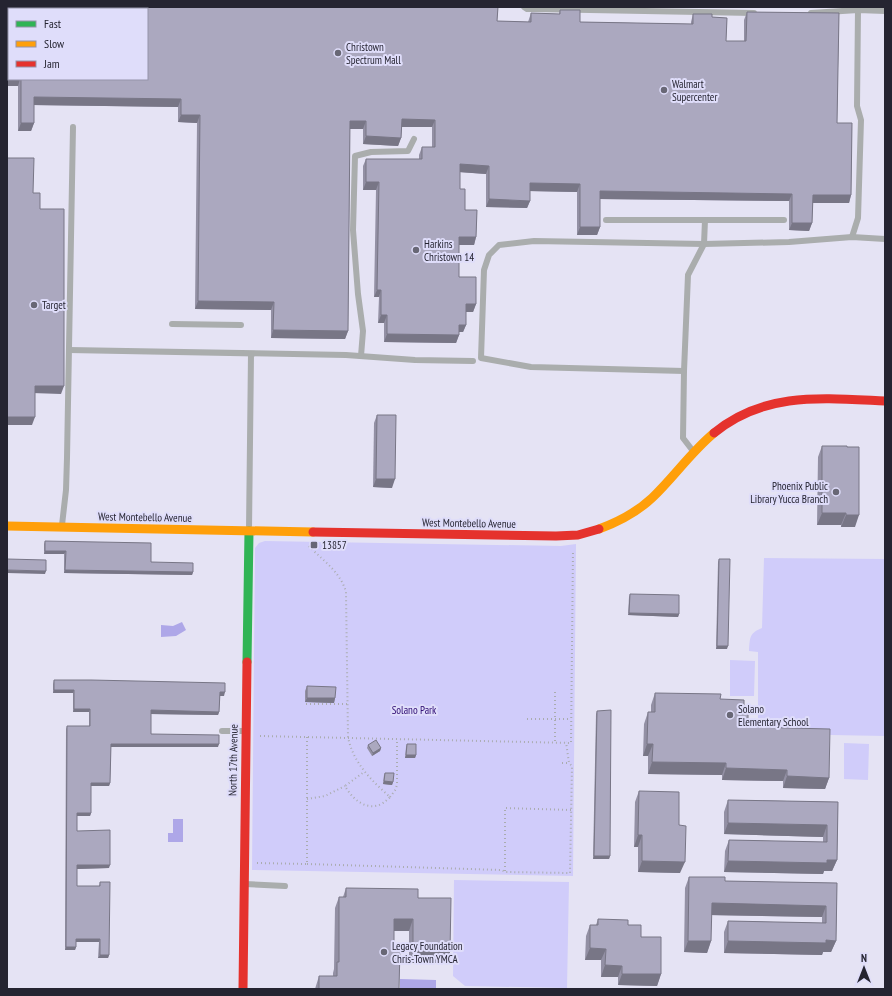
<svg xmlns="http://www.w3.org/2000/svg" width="892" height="996" font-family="'PT Sans Narrow',sans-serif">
  <rect width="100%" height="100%" fill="#e5e3f4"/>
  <g fill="#d0ccfa">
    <path d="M265,541L561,546L576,544L573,876L252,870L255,548L259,543Z"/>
    <path d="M764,558L885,559V736L779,734L763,719L758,718V652L749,651C750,638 749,633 762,628Z"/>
    <path d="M730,660L755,661L754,696H730Z"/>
    <path d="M844,743L869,744L868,780L844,779Z"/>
    <path d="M454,880L569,882L567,988L465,986L453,976Z"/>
  </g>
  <g fill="#aea7e8">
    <path d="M182,622L186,630L176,636L161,637V625L173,626Z"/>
    <path d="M173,819H183V842H168V833H173Z"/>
    <path d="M400,979L436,980V989H400Z"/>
  </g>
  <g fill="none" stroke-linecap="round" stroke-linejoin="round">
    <g stroke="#aaacaf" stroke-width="2" stroke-dasharray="1 3" stroke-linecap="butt">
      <path d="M309,546C323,561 340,571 346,592L348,737C353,763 372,781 390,797C374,815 355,804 345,786L364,772"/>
      <path d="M555,692V742"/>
      <path d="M306,704H348"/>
      <path d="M527,719H571"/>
      <path d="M260,736L571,743L573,550"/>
      <path d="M562,763H569"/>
      <path d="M390,797L396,789L397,784V739"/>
      <path d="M307,799L325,796L345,786"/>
      <path d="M257,863L307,864V737"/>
      <path d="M307,864L502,870L505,872L570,873L572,766L569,763L566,742"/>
      <path d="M505,871V808L571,810"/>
    </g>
    <g stroke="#aaadad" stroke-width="6">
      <path d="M524,7L527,9H535L754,13"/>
      <path d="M811,13L858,10L885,11"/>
      <path d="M606,220H784"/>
      <path d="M852,237L858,218L861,120L857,106L858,10"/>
      <path d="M172,324L241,325"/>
      <path d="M69,350L346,355L415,360L473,361"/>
      <path d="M361,356L363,331L358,294L353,230L355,156L371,152L408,151L414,139"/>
      <path d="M684,371L531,367L481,358L484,270L489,255L499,245L534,241L704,244L789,242L852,237L885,239"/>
      <path d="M693,451L683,438L684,371L688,275L704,244L705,220"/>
      <path d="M62,525L66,490L67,458L73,127"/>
      <path d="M249,530L251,354"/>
      <path d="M222,731H244"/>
      <path d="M245,884L285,886"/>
    </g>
    <path stroke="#30b455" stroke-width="9" d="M247,662L249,531"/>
    <g stroke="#ff9f0a" stroke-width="9">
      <path d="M7,526L313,532"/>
      <path d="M599,529C618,522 637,512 652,498C674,477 691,452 714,433"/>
    </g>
    <g stroke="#e5322d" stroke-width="9">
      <path d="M714,433C765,391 824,398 885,401"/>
      <path d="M313,532L556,536L578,535L599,529"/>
      <path d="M243,989L247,662"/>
    </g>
  </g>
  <g fill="#9390a4" fill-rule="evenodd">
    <path d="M7,7H498L497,21L528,22L531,13L559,14L560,10H580V22L691,24V22L693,14H712V17L727,18L726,41H744V20L747,12L839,13L837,123H852L851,195L849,203H813L812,223L809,231L789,230V201L600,199V227L597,235H577V192L530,191V201L527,208L486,207V174L460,172V189H465V210H477L476,237L474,245H459V277H476V304L473,312H466V325L463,332H459V335L456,343L384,342V323H378L379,297H374L376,190H363V166L366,159H419V155L422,147H432V127H402L401,138L398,146L363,144V129H350L348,331L345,339L271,338V310L195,309L197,123L178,122V107L34,105V123L31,131H18V86H7ZM9,9H147V79H9Z"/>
    <path d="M377,415L392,488L373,487L374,423Z"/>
    <path d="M822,446L855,527H841V525H817L818,457Z"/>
    <path d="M45,541L151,562L193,572L192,575L64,573V554H44V544Z"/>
    <path d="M719,559L727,649H716L718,562Z"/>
    <path d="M630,594L679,614L678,617L628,615L629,597Z"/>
    <path d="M54,680L224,696H220L219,712L218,715L151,714V734L218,747H111L110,783L109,786H91V813L90,816H77V831L109,868L77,869V886H99L100,882L109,955L108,958H98L99,942H76V947L75,950H65L66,729L67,726H89V712H73V693H53V684Z"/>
    <path d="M307,686L335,698L334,703L305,702V691Z"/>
    <path d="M655,693L720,699L744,706L748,727L829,778L825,789L783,788V781L722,780V775L648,774V756H643L644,724L648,712H651V705Z"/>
    <path d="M597,711L610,856L609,859H593L596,714Z"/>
    <path d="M407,744L416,755L415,758H405L406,747Z"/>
    <path d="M368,745L381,748L380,751L372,756L367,748Z"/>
    <path d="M385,773L393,782L392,785L383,784L384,775Z"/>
    <path d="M639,791L679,825L680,873L638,872V847H634L635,802Z"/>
    <path d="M728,800L838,802L837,860L832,871H824L823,874L724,872L725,851L729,840L823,842V837L724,834V812Z"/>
    <path d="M689,877L725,881L837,883L836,941L831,952H823L822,955L724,953V932L728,921L822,923V917L711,915V941L707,953L684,952L685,888Z"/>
    <path d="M346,888L418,898L450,952L446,963H409V931H394V948L399,989H315L319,976H333V973L334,969L335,908L339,897H343Z"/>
    <path d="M598,919L628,925L641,937L661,974L657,986L618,985V977H601V960H585L586,936L590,925H596Z"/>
  </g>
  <g fill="#787686">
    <path d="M7,78H9V79H20L18,86H7Z"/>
    <path d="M34,97L181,99L178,107L31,105Z"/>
    <path d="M181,115H200L197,123L178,122Z"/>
    <path d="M402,119L435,120L432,127H399Z"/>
    <path d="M350,121H366L363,129H348Z"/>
    <path d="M21,123H34L31,131H18Z"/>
    <path d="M366,136L401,138L398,146L363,144Z"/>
    <path d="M460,164L489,166L486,174L458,172Z"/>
    <path d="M366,182H379L376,190H363Z"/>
    <path d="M530,183L580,184L577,192L527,191Z"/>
    <path d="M600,191L792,194L789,201L597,199Z"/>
    <path d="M813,195H851L849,203H810Z"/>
    <path d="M489,199L530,201L527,208L486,207Z"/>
    <path d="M792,223H812L809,231L789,230Z"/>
    <path d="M580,227H600L597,235H577Z"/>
    <path d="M459,237H476L474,245H456Z"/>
    <path d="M377,290H381L379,297H374Z"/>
    <path d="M198,301L274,302L271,310L195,309Z"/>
    <path d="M466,304H476L473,312H464Z"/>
    <path d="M381,315H387L384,323H378Z"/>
    <path d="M459,325H466L463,332H456Z"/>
    <path d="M273,330L348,331L345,339L271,338Z"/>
    <path d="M387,334L459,335L456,343L384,342Z"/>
    <path d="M35,386H64L61,394L32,393Z"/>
    <path d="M7,417H35L32,425H7Z"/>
    <path d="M376,479H395L392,488L373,487Z"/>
    <path d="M822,513H846L841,525H817Z"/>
    <path d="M846,515H859L855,527H841Z"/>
    <path d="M45,551H66L64,554H44Z"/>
    <path d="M7,570L46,571L45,574L7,573Z"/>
    <path d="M65,570L193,572L192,575L64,573Z"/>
    <path d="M629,613L679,614L678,617L628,615Z"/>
    <path d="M717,646H728L727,649H716Z"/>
    <path d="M54,690H74L73,693H53Z"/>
    <path d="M220,692H225L224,696H219Z"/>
    <path d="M307,698H335L334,703L305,702Z"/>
    <path d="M74,709H90L89,712H73Z"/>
    <path d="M151,710L219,712L218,715L150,714Z"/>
    <path d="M111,744H219L218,747H110Z"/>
    <path d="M647,744H653L648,756H643Z"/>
    <path d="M381,748L380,751L372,756L373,753Z"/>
    <path d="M406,755H416L415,758H405Z"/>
    <path d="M652,762L726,763L722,775L648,774Z"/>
    <path d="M726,768L787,770L783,781L722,780Z"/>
    <path d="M787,776L829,778L825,789L783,788Z"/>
    <path d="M384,781L393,782L392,785L383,784Z"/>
    <path d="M91,783H110L109,786H90Z"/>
    <path d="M77,813H91L90,816H76Z"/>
    <path d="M728,823L827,825L823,837L724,834Z"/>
    <path d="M638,835H642L638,847H634Z"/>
    <path d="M594,856H610L609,859H593Z"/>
    <path d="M837,860L832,871H824L823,874L724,872L728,861Z"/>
    <path d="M642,861L685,862L680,873L638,872Z"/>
    <path d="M77,865H110L109,868L76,869Z"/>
    <path d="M712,903L826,906L822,917L707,915Z"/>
    <path d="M394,919H413L409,931H390Z"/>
    <path d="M76,939H100L99,942H75Z"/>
    <path d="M688,941H711L707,953L684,952Z"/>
    <path d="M728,941L826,940L836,941L831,952H823L822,955L724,953Z"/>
    <path d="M66,947H76L75,950H65Z"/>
    <path d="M590,948L606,949L601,960H585Z"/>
    <path d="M413,951L450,952L446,963H409Z"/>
    <path d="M100,955H109L108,958H98Z"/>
    <path d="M605,965L622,966L618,977H601Z"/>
    <path d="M622,974H661L657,986L618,985Z"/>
  </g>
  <g fill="#aba8bf" stroke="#787686">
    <path d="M7,7H498L497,21L531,22V13L560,14V10H580V22L693,24V14H712V17L727,18L726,41H746L747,12L839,13L837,123H852L851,195H813L812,223H792V194L600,191V227H580V184L530,183V201L489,199V166L460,164V189H465V210H477L476,237H459V277H476V304H466V325H459V335L387,334V315H381V290H377L379,182H366V159H422V147H435V120L402,119L401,138L366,136V121H350L348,331L273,330L274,302L198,301L200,115H181V99L34,97V123H21V79H147V9H9V78H7Z"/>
    <path d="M7,158H34L33,193H40V209H64V386H35V417H7Z"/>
    <path d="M377,415H396L395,479H376Z"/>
    <path d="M822,446H847V447H859V515H846V513H822Z"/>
    <path d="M45,541L151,543V562L193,563V572L65,570L66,551H45Z"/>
    <path d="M7,559L46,560V571L7,570Z"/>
    <path d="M719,559H730L728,646H717Z"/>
    <path d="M630,594L679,595V614L629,613Z"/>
    <path d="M54,680H91L225,683V692H220L219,712L151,710V734L219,735V744H111L110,783H91V813H77V831L110,830V865H77V886H100V882H110L109,955H100V939H76V947H66L67,726H90V709H74V690H54Z"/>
    <path d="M307,686L336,687L335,698H307Z"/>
    <path d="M655,693L721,694L720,699L744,700V706H748V727L830,729L829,778L787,776V770L726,768V763L652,762L653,744H647L648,712H655Z"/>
    <path d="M611,710L610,856H594L597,711Z"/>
    <path d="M376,740L381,748L373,753L368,745Z"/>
    <path d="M407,744H416V755H406Z"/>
    <path d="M385,773H394L393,782L384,781Z"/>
    <path d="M639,791L679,792V825L686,826L685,862L642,861V835H638Z"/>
    <path d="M728,800L838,802L837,860H827V863L728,861L729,840L827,842V825L728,823Z"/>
    <path d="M689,877H725V881L837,883L836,941L826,940V943L728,941V921L826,923V906L712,903L711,941H688Z"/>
    <path d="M346,888L418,889V898H451L450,952L413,951V919H394V948H400L399,989H319V976H337V962H339V897H346Z"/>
    <path d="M598,919L628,920V925H641V937H661V974H622V966L605,965L606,949L590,948V925H598Z"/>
  </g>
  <g fill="#686775" stroke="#dfddfa" stroke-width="1.5">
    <circle cx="338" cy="53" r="4"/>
    <circle cx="664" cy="90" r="4"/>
    <circle cx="416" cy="250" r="4"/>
    <circle cx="34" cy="305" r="4"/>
    <circle cx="836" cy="492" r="4"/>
    <rect x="310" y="541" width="8" height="8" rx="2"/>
    <circle cx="730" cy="715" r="4"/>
    <circle cx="384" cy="952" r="4"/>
  </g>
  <g text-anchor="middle" stroke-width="4" stroke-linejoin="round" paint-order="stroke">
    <g font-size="11" fill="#252431" stroke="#dfddfa" text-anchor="start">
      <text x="346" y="51">Christown<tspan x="346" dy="13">Spectrum Mall</tspan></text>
      <text x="672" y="88">Walmart<tspan x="672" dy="13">Supercenter</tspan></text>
      <text x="424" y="248">Harkins<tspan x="424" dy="13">Christown 14</tspan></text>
      <text x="42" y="309">Target</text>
      <text x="828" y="490" text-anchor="end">Phoenix Public<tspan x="828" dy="13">Library Yucca Branch</tspan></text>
      <text x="322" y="549">13857</text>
      <text x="738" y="713">Solano<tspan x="738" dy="13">Elementary School</tspan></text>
      <text x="392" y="950">Legacy Foundation<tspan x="392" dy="13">Chris-Town YMCA</tspan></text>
    </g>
    <g font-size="11" fill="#252431" stroke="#dfddfa">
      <text transform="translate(145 517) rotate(1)" y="4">West Montebello Avenue</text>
      <text transform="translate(469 523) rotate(1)" y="4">West Montebello Avenue</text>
      <text transform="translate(233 760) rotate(-89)" y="4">North 17th Avenue</text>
    </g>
    <g font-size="11" fill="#2f0c73" stroke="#dfddfa">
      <text x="414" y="714">Solano Park</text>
    </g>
  </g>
  <rect width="892" height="996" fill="none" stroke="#252431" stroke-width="16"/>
  <rect x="8" y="8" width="140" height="72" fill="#dfddfa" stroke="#9593aa"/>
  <rect x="16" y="21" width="20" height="6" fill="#30b455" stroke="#9593aa"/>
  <text x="44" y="28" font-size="12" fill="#252431">Fast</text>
  <rect x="16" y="41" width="20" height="6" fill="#ff9f0a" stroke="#9593aa"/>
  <text x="44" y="48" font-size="12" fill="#252431">Slow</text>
  <rect x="16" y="61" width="20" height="6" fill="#e5322d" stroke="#9593aa"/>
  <text x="44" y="68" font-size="12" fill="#252431">Jam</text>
  <g transform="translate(864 968)" stroke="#dfddfa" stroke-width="3" paint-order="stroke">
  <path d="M0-3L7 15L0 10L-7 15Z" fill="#252431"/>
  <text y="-6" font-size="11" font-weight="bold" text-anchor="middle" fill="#252431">N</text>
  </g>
</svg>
